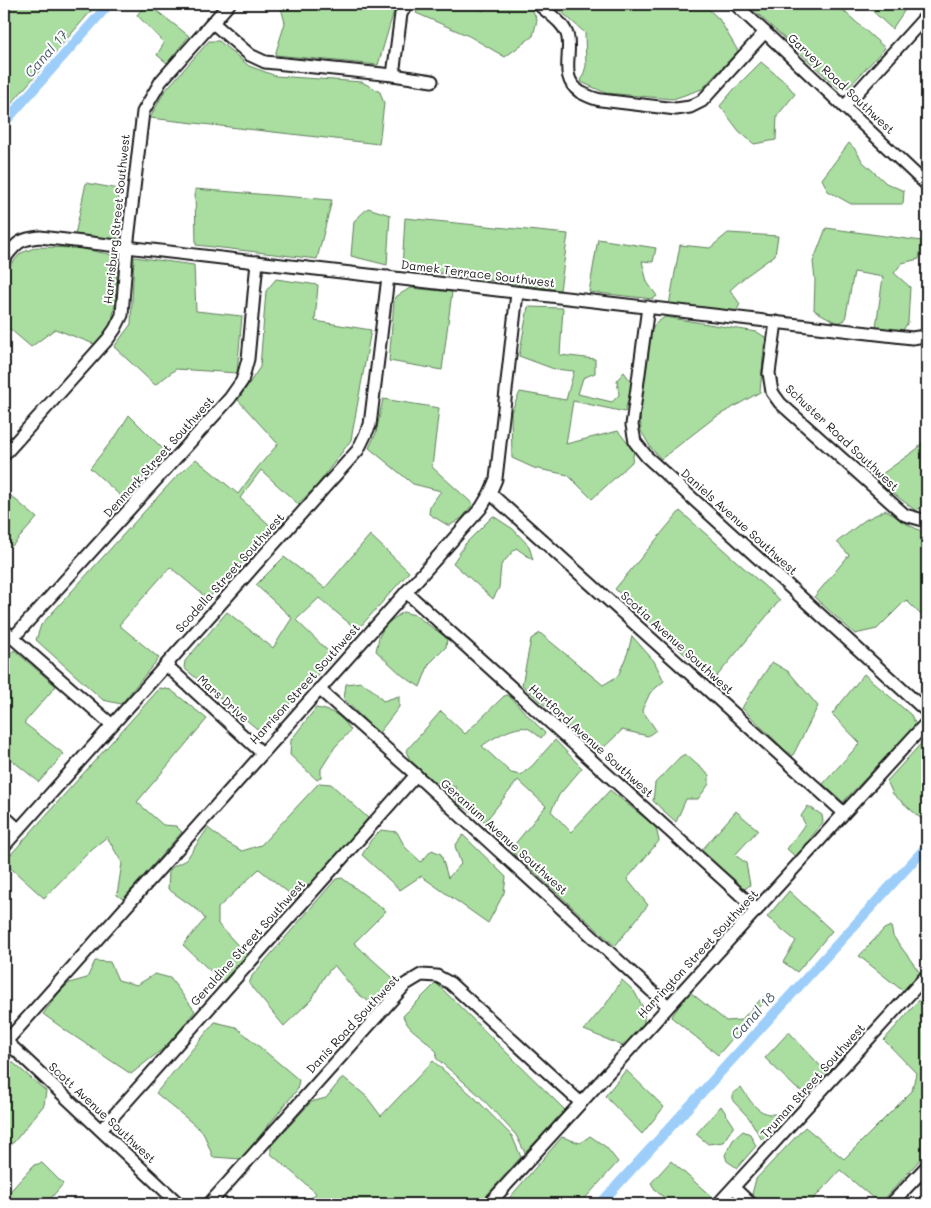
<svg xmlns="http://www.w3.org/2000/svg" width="931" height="1208" font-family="Mali,sans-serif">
  <rect width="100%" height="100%" fill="#fff"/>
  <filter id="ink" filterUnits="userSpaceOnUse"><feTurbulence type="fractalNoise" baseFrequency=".02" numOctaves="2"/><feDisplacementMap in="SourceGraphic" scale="10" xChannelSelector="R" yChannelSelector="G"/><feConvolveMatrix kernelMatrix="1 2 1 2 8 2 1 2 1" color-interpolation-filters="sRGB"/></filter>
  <g filter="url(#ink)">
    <g fill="#a9dea0" stroke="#627d5e">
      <path d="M4,4H97L5,111H4Z"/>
      <path d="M146,4H148L189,36L167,63L157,55L164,43L137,15Z"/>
      <path d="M280,4H396L378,65L275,55L285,23Z"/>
      <path d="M420,4H468L483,11L489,4H527L532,9L537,20L533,36L505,57L469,36L416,13Z"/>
      <path d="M553,4H703L719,19L738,51L702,89L673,99L606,93L581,82L586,66L585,33Z"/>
      <path d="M747,4H836L885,48L849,87L838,88Z"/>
      <path d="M865,4H909L892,29Z"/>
      <path d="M209,41H219L249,66L276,76L362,82L380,92L384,104L379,144L150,118L164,92Z"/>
      <path d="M761,62L786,83L795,94L777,116L776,140L754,144L739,131L720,106L735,88Z"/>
      <path d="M849,143L855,149L863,162L886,183L904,191L903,204H851L828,191L822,179Z"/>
      <path d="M86,183L119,189L117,241L75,235Z"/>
      <path d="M195,189L332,200L317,259L196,245Z"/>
      <path d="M368,208L390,215L387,265L351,256L354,221Z"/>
      <path d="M405,218L568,234L560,290L402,268Z"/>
      <path d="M826,228L922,241L919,259L902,263L894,273L910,287L908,322L902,332L876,327L883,277L854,272L845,320L837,323L814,310L815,280L813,262Z"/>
      <path d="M728,233L778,236L775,255L746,276L730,290L740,304L736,312L669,305L680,245L710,248Z"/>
      <path d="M598,239L656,248L653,262L642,261L647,282L657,296L653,299L589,292Z"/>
      <path d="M37,247L78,248L118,256L115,304L111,327L94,344L55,329L31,347L4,324V272L21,253Z"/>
      <path d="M134,257L194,265L196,311L242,316L237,373L176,369L155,385L114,347L131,324Z"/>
      <path d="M276,279L318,285L315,321L371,330L351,440L316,487L298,504L261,470L240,498L274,529L208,599L170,567L119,625L159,658L121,704L103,700L36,640L41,625L174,479L196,459L238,494L258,467L278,444L238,400L260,367L266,291Z"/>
      <path d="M410,288L452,292L442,370L389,361L394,301L397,296Z"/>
      <path d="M528,307L563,308L560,355L595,359V373L583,378L578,394L612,402L619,395L617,380L624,372L632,383L625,412L573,401L566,444L618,431L634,451L632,462L592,499L568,475L534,468L512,458L511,412L520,392L566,400L574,371L554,369L519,356Z"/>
      <path d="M665,317L757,332L765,337L760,392L714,418L661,459L651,448L641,431L640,412L650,333L656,323Z"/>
      <path d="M383,399L439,408L432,467L473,504L462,518L449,526L429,514L430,506L441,491L413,484L369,448L376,433Z"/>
      <path d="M129,415L166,452L124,499L90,468L118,433Z"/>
      <path d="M927,436V503L916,511L889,490L882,474L917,449Z"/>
      <path d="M4,490L37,518L12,546L4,538Z"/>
      <path d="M886,510L903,522L925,533L927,532V621L906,600L877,629L855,634L814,597L849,555L837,542L865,520Z"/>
      <path d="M680,511L780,600L713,681L615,589Z"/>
      <path d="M493,516L513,529L529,546L533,560L516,548L501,565L499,588L493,599L453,563L466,543Z"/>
      <path d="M370,535L409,572L361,626L355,628L319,598L296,620L334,657L262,733L184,668L185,661L227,612L273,648L292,618L256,585L284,557L325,588Z"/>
      <path d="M403,612L415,615L447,638L446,647L429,664L420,687L403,676L376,651L379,637L385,625Z"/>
      <path d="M540,633L603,685L618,676L628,652L632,636L654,661L664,681L650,693L642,710L656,730L648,736L622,730L598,753L522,685L531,639Z"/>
      <path d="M14,650L56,686L24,723L64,754L39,782L8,757L4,760V661Z"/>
      <path d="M772,662L789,672L818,706L792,757L742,708L748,698Z"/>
      <path d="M864,674L911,715L916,725L843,802L823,784L860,743L832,714Z"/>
      <path d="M361,682L374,691L383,701L399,696V707L378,734L344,699L346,684Z"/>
      <path d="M160,688L171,690L207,719L137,802L163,825L176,826L182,832L123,899L117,895L122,863L107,837L93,848L44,898L4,862Z"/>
      <path d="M508,695L545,733L541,738C537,735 532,730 527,728C515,725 491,739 482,746L511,773L521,775L532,766L555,740L582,768L559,795L551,811L571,832L610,790L656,827L659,841L627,879L648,905L615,946L510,850L546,806L518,780L485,822L475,813L457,804L456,787L437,785L410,760L406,751L441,711L465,734L504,696Z"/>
      <path d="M316,708C334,711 340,715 351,730L335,747L321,769V777L317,780L290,755L291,740Z"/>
      <path d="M927,737V824L893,794L887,781Z"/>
      <path d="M685,754L709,775V784L698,799H686L676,822L653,801L655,783L680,757Z"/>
      <path d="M319,783L331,784L368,818L313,883L289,893L259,869L218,908V924L247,955L222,982L183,945L205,919L199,911L168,889L169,871L174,866L186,860L208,828L223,840L242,851L261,845Z"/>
      <path d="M808,806L822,815L823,822L796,857L787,849L805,824L801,816Z"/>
      <path d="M736,811L758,830L735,855L746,863L750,885L745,889L701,851Z"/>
      <path d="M381,830L397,832L405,847L421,862L432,850L441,854L448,878L461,864L455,846L463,835L506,877L504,893L488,923L421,876L400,890L362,855L371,840Z"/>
      <path d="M342,878L386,911L354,943L393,978L398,986L379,1009L357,993L334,965L324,977L312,999L284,1026L249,984L252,976L336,879Z"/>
      <path d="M789,891L832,931L797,972L783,962L796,941L767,917Z"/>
      <path d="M891,926L893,936L920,973L903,991L859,956L884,929Z"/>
      <path d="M95,961L110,962L118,980L137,985L155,974L170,978L195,1011L169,1044L131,1074L68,1032L43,1014L58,994L69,983L87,978Z"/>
      <path d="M622,980L634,991L645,1011L643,1029L623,1046L584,1030L606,1004Z"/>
      <path d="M436,983L565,1110L525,1153L516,1135L479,1095L436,1058L437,1052C433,1048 429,1044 425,1040C416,1032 408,1029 403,1016Z"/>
      <path d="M927,991V1152L880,1204L840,1170L809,1204H763L752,1194L756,1179L805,1127L844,1159L912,1091L916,1073L884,1040Z"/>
      <path d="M690,992L726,1021L741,1020L763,997L766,1000L718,1055L671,1017Z"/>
      <path d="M215,1022L236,1027L299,1080L297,1090L241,1159L213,1157L203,1132L156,1093Z"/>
      <path d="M789,1032L826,1072L807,1094L796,1088L765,1058Z"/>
      <path d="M10,1060L46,1091L44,1105L14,1142L4,1149V1061Z"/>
      <path d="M433,1061L475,1098L512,1136L521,1157L479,1204H306L316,1193L271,1154V1146L311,1102L326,1098L343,1077L366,1096L381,1116Z"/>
      <path d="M626,1070L664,1107L642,1134L605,1096Z"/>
      <path d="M741,1087C749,1099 758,1116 775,1114L781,1120L762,1140L749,1118L733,1101V1093Z"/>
      <path d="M721,1106L734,1126L723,1142L708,1144L696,1134Z"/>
      <path d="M743,1131L750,1134L756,1146L737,1168L727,1161L725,1155L733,1140Z"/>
      <path d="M590,1136L606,1147L618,1162L580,1204H504L562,1137L580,1143Z"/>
      <path d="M671,1161L713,1198L708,1204H672L656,1191L651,1183Z"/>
      <path d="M42,1163L63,1184L46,1204H4V1198L34,1165Z"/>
    </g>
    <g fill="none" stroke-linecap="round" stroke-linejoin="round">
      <g stroke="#9dcefa" stroke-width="10">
        <path d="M4,123L109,4"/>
        <path d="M600,1204L927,846"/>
      </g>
      <g stroke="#1c1c1c" stroke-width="15">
        <g id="minor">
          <path d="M538,4C548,13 566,24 568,38C571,58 560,78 580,92C588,96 593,99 601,100L676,109L690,107L702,101L765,32"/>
          <path d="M735,4L927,185"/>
          <path d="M212,22L250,55L265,62L393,75L432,81"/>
          <path d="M393,75L401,14L407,4"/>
          <path d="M844,107L927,15"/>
          <path d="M4,259C17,243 19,239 40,237L912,338L925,336L927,334"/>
          <path d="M648,307L632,425L635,442L647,457L927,712"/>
          <path d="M776,322L769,373L772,392L780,403L905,515L923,520L927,518"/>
          <path d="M4,455L108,339L115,329L122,315L127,248L143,112L161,81L229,4"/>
          <path d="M490,493L844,813"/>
          <path d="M406,592L757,910"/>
          <path d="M4,630L112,725"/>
          <path d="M13,638L230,398L242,381L248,359L257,262"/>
          <path d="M166,665L262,753"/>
          <path d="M319,689L416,775L668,1006"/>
          <path d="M4,816L18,829"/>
          <path d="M4,846L358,450L370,425L388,277"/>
          <path d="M6,1041L179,1204"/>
          <path d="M4,1044L481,508L490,493L496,479L517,293"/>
          <path d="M101,1130L416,775"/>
          <path d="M734,1188L751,1204"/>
          <path d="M209,1204L406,984L421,975L437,976L450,983L581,1103"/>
          <path d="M489,1204L927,722"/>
          <path d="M718,1204L927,975"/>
          <path d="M891,1204L927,1166"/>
        </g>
      </g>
      <use href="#minor" stroke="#fff" stroke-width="11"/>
    </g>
  </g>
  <g text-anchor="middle" stroke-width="4" stroke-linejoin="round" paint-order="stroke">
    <g font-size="12" fill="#1c1c1c" stroke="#fff">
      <text transform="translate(841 84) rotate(43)" y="4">Garvey Road Southwest</text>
      <text transform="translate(117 219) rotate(-84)" y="4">Harrisburg Street Southwest</text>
      <text transform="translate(478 274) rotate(7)" y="4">Damek Terrace Southwest</text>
      <text transform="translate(842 438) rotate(43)" y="4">Schuster Road Southwest</text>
      <text transform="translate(159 457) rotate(-48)" y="4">Denmark Street Southwest</text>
      <text transform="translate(739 522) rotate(42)" y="4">Daniels Avenue Southwest</text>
      <text transform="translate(230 573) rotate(-48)" y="4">Scodella Street Southwest</text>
      <text transform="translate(677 643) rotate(42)" y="4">Scotia Avenue Southwest</text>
      <text transform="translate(305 684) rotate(-48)" y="4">Harrison Street Southwest</text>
      <text transform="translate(223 699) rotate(42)" y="4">Mars Drive</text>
      <text transform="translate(591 741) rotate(42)" y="4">Hartford Avenue Southwest</text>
      <text transform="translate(504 837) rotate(42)" y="4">Geranium Avenue Southwest</text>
      <text transform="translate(248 943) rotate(-48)" y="4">Geraldine Street Southwest</text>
      <text transform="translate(698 954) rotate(-47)" y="4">Harrington Street Southwest</text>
      <text transform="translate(353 1024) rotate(-47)" y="4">Danis Road Southwest</text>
      <text transform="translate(813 1081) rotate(-48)" y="4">Truman Street Southwest</text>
      <text transform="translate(102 1113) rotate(43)" y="4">Scott Avenue Southwest</text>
    </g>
    <g font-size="14" font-style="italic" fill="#495a6a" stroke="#fff">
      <text transform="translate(46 54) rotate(-49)" y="5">Canal 17</text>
      <text transform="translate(753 1016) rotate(-48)" y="5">Canal 18</text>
    </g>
  </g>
  <rect width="931" height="1208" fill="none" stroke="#fff" stroke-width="20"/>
  <rect x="10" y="10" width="911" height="1188" fill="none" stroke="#1c1c1c" stroke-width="2" filter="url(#ink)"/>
</svg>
